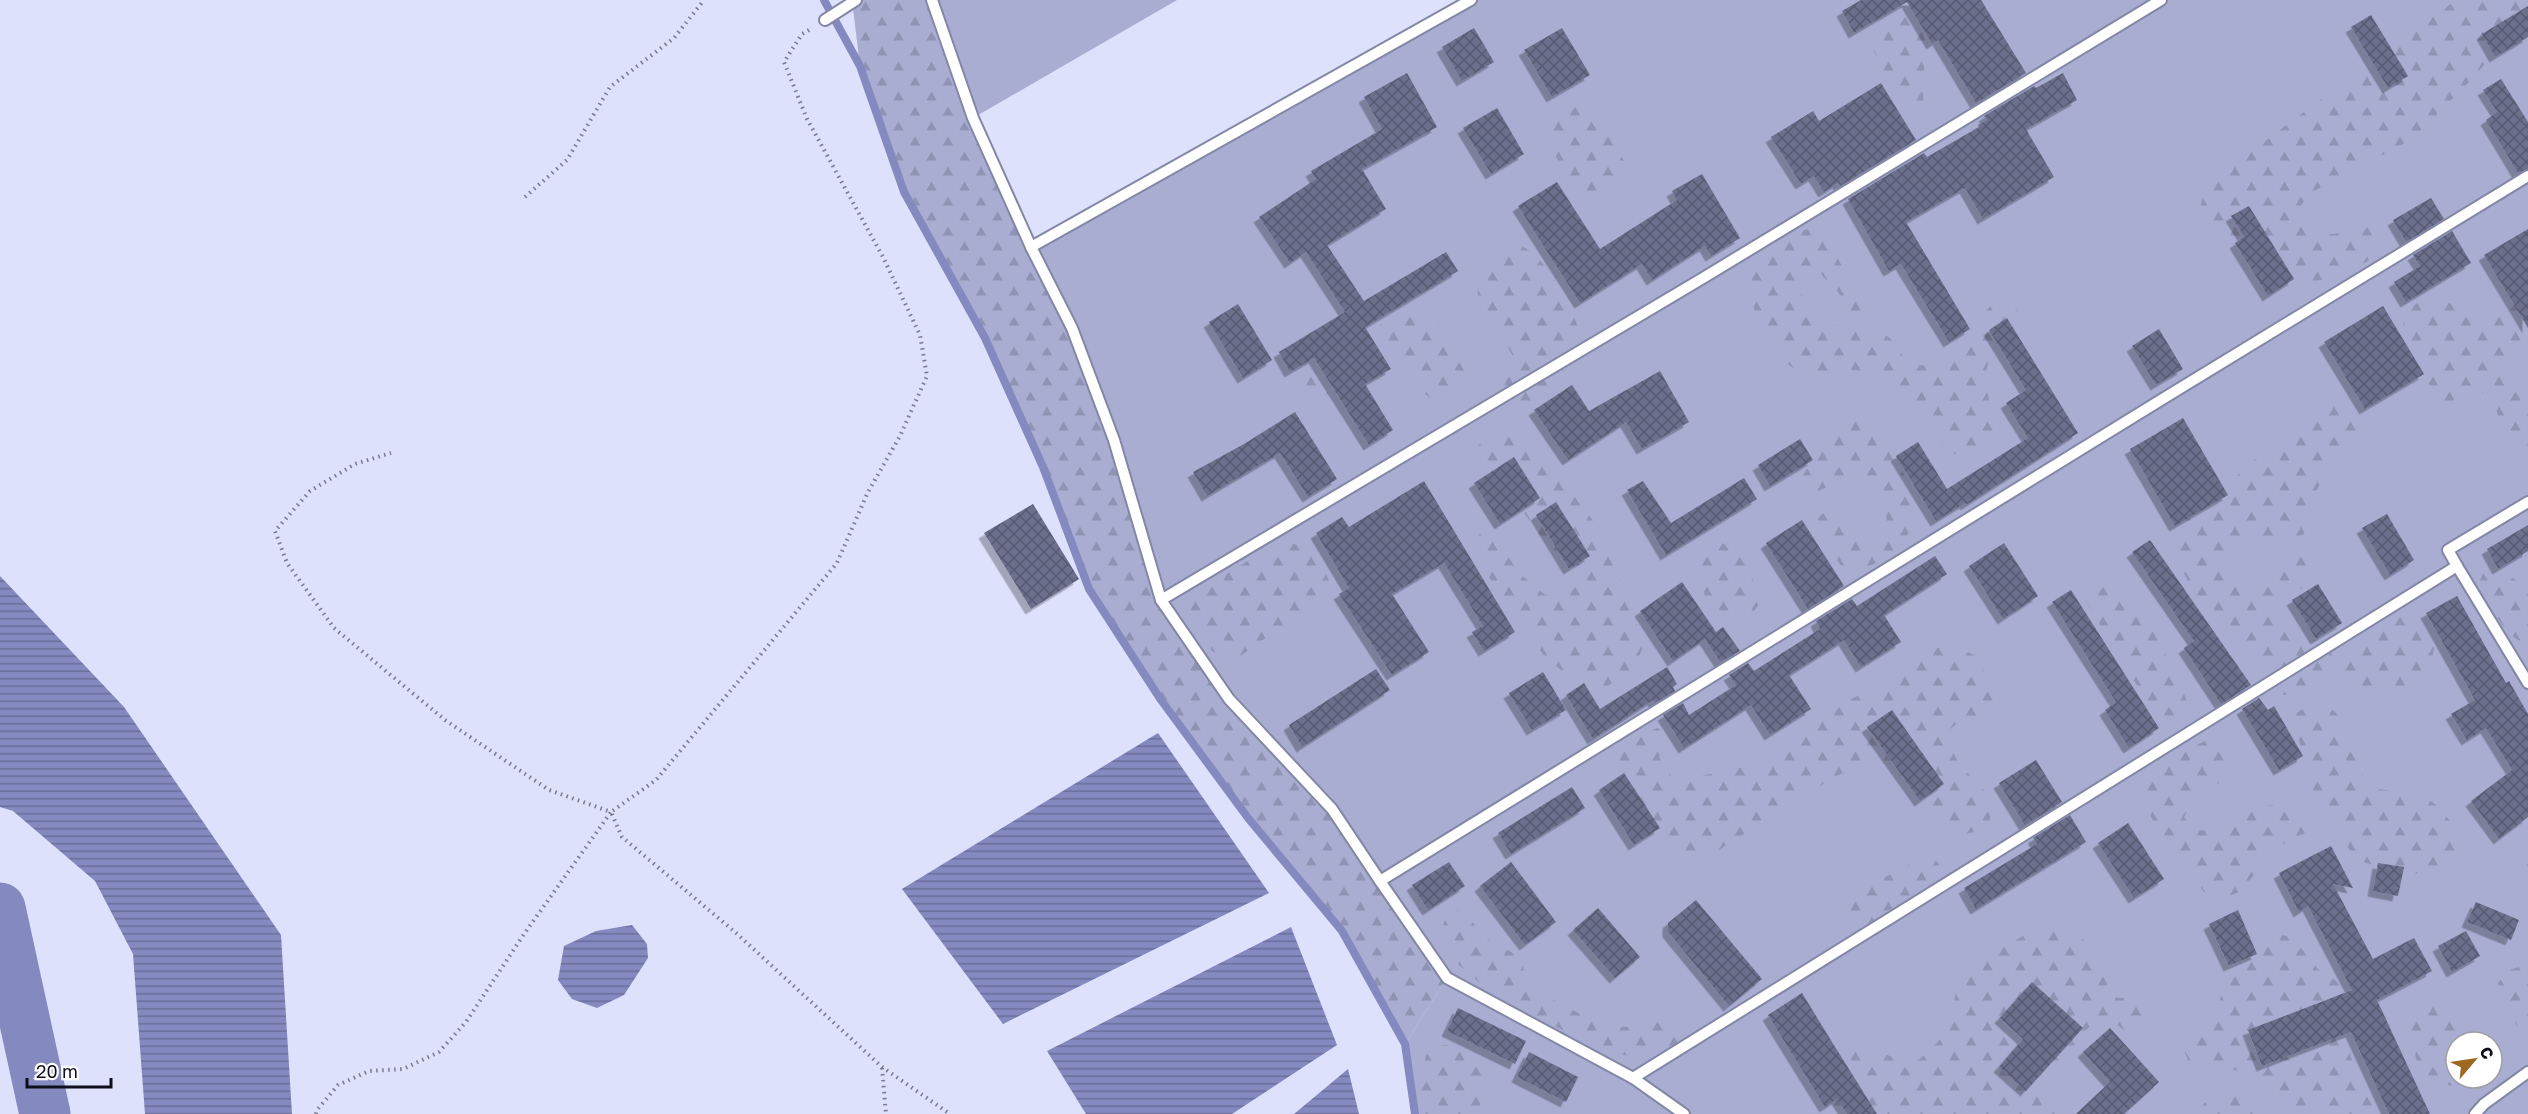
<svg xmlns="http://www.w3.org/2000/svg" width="2528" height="1114" font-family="'Golos Text',sans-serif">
  <defs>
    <pattern id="forest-firs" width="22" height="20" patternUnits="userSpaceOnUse" patternTransform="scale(1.5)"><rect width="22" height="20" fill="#a9add2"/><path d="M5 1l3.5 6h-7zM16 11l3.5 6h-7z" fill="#9094b4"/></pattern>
    <pattern id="water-rules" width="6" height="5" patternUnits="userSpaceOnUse" patternTransform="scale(1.5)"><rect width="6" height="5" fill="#8489bf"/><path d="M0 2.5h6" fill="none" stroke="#6a6e9a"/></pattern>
    <pattern id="building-cross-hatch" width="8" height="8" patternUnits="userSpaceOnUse" patternTransform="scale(1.5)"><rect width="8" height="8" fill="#6c6f8d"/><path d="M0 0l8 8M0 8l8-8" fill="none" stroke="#575a72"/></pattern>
    <filter id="shadow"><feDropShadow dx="-5.5" dy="5.5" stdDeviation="0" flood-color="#0004"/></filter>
  </defs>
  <rect width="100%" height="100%" fill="#dde1fc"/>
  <g fill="#a9add2" fill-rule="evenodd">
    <path d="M932,0H1177L973,118Z"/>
    <path d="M1471,0H2528V1114H1415L1405,1044L1447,978L1229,699L1161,600L1031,247ZM2456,1042H2492V1078H2456Z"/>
  </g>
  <g fill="url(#forest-firs)">
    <path d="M852,0H932L973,118L1072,328L1161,600L1229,699L1332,809L1447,978L1405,1044L1342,931L1248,818L1161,701L1089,589L1043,467L985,338L904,192L860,66Z"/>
    <path d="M2456,0H2528V16L2466,85L2413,139L2310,193L2297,211C2299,215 2301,222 2304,225C2322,243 2349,231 2369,222L2379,228L2382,242L2368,261L2338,277L2310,282L2219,236C2195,214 2196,202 2215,178Z"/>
    <path d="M1902,17L1918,20L1925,40L1923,105L1913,110C1894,91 1880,68 1871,43L1883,28Z"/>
    <path d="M1580,97L1591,106L1629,169C1624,193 1600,200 1578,195L1542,133C1550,113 1558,100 1580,97Z"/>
    <path d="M1812,228L1831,246L1862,303L1860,313L1851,312L1838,292L1819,272L1806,277L1801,291L1808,317L1853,331L1874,328L1890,338L1904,357L1918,365L1938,366C1947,360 1959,353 1966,345C1981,327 1985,293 2014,301L2018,315L1989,359L1984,380L1996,426L1985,449L1962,456L1945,451L1931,415L1878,375L1849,369L1831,375L1801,374L1780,358L1758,319L1747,290V271L1760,255L1792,233Z"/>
    <path d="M1522,246C1540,256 1551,274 1561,291C1583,332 1595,356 1552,388C1538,398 1529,406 1512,408L1493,389L1494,380L1511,370L1513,356L1478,297L1477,277C1491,261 1500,250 1522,246Z"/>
    <path d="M2437,298C2454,303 2452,307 2465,314C2487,326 2508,303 2528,298V354L2500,360L2497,372L2514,391L2528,402V455C2510,450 2497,415 2492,397L2479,391L2464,407L2446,408L2431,390L2403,323C2409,305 2419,299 2437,298Z"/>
    <path d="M1419,310L1433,315L1467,376C1458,393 1441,410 1423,392C1414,384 1409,369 1403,359L1396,357L1324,396L1314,398L1305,393L1301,383L1305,371L1399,314Z"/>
    <path d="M2335,405L2347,410L2356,431L2347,451L2328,470L2315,493L2311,516L2304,534L2291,540L2265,539L2241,543L2227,557L2233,583L2249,588L2272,579L2286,556L2300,549L2311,552L2318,567L2310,583L2287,597L2270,612L2274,628L2299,637L2324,642L2334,658L2335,670C2316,692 2306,698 2277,694L2243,640L2219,614L2195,594L2172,551L2174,531L2251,463L2310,417Z"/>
    <path d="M1851,420H1869L1890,438L1913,499L1916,519L1902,545L1879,562L1859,570L1843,568L1823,542L1814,520L1824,513C1838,522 1848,535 1863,544L1876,537L1887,525C1885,497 1878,487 1853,474C1835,480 1822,492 1803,497L1795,488L1832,429Z"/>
    <path d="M1500,432L1519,436L1552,467L1594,522L1618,571L1626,604L1645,640C1638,665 1629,673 1606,687L1561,670L1545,657L1482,567L1473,545L1479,534L1492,533L1520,574L1545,595L1563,590L1569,583L1559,564L1491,464L1478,459L1475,449L1484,439Z"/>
    <path d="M1283,543C1287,543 1293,543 1297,545C1314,552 1329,574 1332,591L1239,657L1229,661L1212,651L1180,610L1185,599L1266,550Z"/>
    <path d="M1722,543C1744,553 1752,578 1761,599C1753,621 1736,621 1719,610C1714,608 1711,606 1708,601C1700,587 1697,572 1694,555L1701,549Z"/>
    <path d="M2484,572L2504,573L2528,587V646C2503,635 2488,605 2480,580Z"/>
    <path d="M2099,581C2104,582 2112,582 2117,585C2123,588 2161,624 2163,629C2167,640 2164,651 2167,661C2174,684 2206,709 2173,728C2142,702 2109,639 2087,603L2082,591L2086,584Z"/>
    <path d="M2410,613L2422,616L2435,642L2431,665L2406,686L2375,693L2351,683L2343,668L2349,649L2380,627Z"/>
    <path d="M1953,645L1976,656L1994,690L1993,704L1985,716L1965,718L1950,729C1947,772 1988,778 1991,807C1991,811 1990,816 1990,821L1979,831L1965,834L1945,822L1886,763L1873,759L1860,763L1820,786L1714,853L1697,859L1670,847L1613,764L1614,751L1634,735L1658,728L1665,735L1664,749L1659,757L1671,776L1691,778L1772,761L1790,747L1814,721L1842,703L1878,687L1898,668L1930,649Z"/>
    <path d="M2307,706C2312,706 2321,704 2325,706C2353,715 2349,766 2370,784C2383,795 2400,787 2414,792C2434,798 2459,824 2458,846C2458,850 2455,856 2454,859L2435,870L2414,874L2366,863L2354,857L2314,793L2292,716Z"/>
    <path d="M2207,740L2221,741L2234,756L2231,774L2191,804L2184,817L2193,829L2208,831C2236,813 2255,804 2289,804L2305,820V833L2271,851L2243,890L2223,899L2204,892L2187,866L2165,842L2149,813L2147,787L2180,753Z"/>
    <path d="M2528,843V877L2525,875L2518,852Z"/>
    <path d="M1932,857L1939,864L1940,871L1931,883L1857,931L1849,930L1843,919C1849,893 1906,863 1932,857Z"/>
    <path d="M1457,910C1474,916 1472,926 1484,936C1507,957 1517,941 1528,982C1553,1000 1597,1028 1629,1027C1645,1026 1663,1021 1679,1016L1685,1020L1684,1037L1673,1046L1643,1057L1611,1054L1540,1019L1481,984L1451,958L1441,938L1444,921Z"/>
    <path d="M2042,926C2048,926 2059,924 2065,926C2076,931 2102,954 2104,965C2108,981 2103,986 2118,998H2137L2147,1011V1027L2138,1036L2125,1031L2111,1020L2098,1021L2088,1028L2042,1086C2044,1101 2052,1107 2065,1114H1831L1847,1045L1858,1042L1910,1065L1928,1053L1949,1029L1956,991L1968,965Z"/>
    <path d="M2273,931L2286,936L2305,952L2318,969L2330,975L2339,984L2351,1057L2369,1100L2378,1114H2326C2315,1106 2301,1113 2289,1109C2269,1101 2260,1081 2241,1072C2233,1068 2201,1066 2190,1065L2184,1050L2199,1030L2216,1016L2224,983L2261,935Z"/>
    <path d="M2527,965L2528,966V1032C2506,1021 2503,1005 2498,983L2508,970Z"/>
    <path d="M2442,1004L2462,1016L2476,1042H2456V1078H2468L2452,1086L2429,1080L2416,1059L2410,1026L2423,1007Z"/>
    <path d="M1442,1045C1448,1045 1456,1045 1461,1048C1485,1059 1491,1096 1474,1114H1414L1426,1055Z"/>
    <path d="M2228,1093C2243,1096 2259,1098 2266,1114H2193L2208,1100Z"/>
  </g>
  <g fill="url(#water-rules)">
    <path d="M0,576L124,707L281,935L292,1114H145L133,954L95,881L13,811L0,807Z"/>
    <path d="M1158,733L1269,893L1003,1024L902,889Z"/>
    <path d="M632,925L647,944L648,958L624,995L597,1008L572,999L558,980L564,946L596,931Z"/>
    <path d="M1291,927L1337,1045L1232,1114H1086L1047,1051Z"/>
    <path d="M1348,1069L1359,1114H1294Z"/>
  </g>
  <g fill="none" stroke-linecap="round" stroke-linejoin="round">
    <path stroke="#8489bf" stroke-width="8" d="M824,0L860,66L904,192L985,338L1043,467L1089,589L1161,700L1248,818L1342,931L1405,1044L1415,1114"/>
    <path stroke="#8489bf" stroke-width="51" d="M0,908L45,1114"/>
  </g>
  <g fill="url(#building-cross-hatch)" filter="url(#shadow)">
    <path d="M1861,0H1981L2026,73L1976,103L1938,40L1932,44L1907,2L1854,33L1842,11Z"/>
    <path d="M2528,6V37L2495,57L2482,34Z"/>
    <path d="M2371,15L2408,76L2388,88L2351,27Z"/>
    <path d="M1474,28L1494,62L1462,81L1442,47Z"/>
    <path d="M1562,28L1590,75L1552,97L1524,50Z"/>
    <path d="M1407,73L1437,127L1362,169L1386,209L1327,245L1364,301L1446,252L1458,271L1365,327L1391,369L1365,384L1393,430L1369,445L1314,358L1290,372L1279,352L1345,312L1306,252L1290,263L1259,217L1316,179L1311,171L1382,129L1364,97Z"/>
    <path d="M2063,73L2077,100L2026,129L2054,177L1983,219L1965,188L1906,222L1970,329L1949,342L1901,264L1889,271L1848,199L1924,153L1927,157L1979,127L1978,125L1987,120L1984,116L2034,86L2036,88Z"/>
    <path d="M2501,79L2528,122V169L2518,173L2486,120L2497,112L2483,90Z"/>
    <path d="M1881,83L1916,140L1840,186L1838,183L1824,192L1814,176L1801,184L1771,137L1813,111L1819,121Z"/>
    <path d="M1497,108L1524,154L1491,174L1463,128Z"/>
    <path d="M1702,174L1740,238L1711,256L1705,246L1652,280L1642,264L1580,303L1518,206L1557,182L1600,249L1677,200L1672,191Z"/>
    <path d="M2431,198L2444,219L2406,242L2393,220Z"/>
    <path d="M2249,206L2294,279L2268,296L2235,243L2244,237L2231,216Z"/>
    <path d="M2528,229V328L2484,255Z"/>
    <path d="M2452,231L2471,263L2406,302L2394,282L2420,266L2413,255Z"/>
    <path d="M1238,304L1272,360L1243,378L1209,322Z"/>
    <path d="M2383,306L2424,374L2365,409L2324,342Z"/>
    <path d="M2007,318L2078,433L1966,505L1965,503L1936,521L1896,456L1918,442L1947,489L2028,438L2006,403L2026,390L1989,330Z"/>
    <path d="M2159,329L2183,369L2156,385L2132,346Z"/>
    <path d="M1660,371L1689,422L1642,449L1626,422L1568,460L1534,410L1572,385L1589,411Z"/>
    <path d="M1295,412L1337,479L1308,497L1280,453L1207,496L1193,472L1244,444Z"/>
    <path d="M2183,418L2228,495L2175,526L2130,449Z"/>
    <path d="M1800,439L1813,460L1770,486L1758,465Z"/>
    <path d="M1514,457L1540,498L1500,524L1474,483Z"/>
    <path d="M1744,478L1757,499L1666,555L1627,490L1643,481L1671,523Z"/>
    <path d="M1424,481L1515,632L1484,651L1472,632L1483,626L1444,563L1392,594L1429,652L1392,675L1339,594L1349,588L1316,533L1342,517L1349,527Z"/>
    <path d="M1556,502L1590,556L1569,569L1536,515Z"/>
    <path d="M1033,504L1079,579L1031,609L984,533Z"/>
    <path d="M2387,514L2414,560L2390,575L2362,528Z"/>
    <path d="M1802,520L1844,586L1808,609L1766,543Z"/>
    <path d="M2528,525V551L2498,569L2487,549Z"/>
    <path d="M2150,540L2251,685L2221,704L2184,648L2194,641L2132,552Z"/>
    <path d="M2004,543L2038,596L2003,619L1969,566Z"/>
    <path d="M1935,556L1947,574L1884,615L1901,642L1861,667L1844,640L1789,675L1811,709L1770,735L1751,705L1684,748L1663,715L1683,703L1689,715L1736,685L1729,675L1748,663L1754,671L1820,629L1816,621L1852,599L1857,606Z"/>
    <path d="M1682,582L1716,632L1712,635L1723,627L1740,651L1720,662L1705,639L1673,661L1640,611Z"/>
    <path d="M2318,584L2342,623L2316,639L2292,600Z"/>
    <path d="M2071,590L2159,728L2129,748L2105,710L2116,702L2052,602Z"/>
    <path d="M2457,596L2506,683L2509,681L2528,714V817L2499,839L2471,801L2512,770L2486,728L2467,740L2451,714L2475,700L2426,613Z"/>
    <path d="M1667,667L1677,684L1673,687L1675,691L1655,703L1653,700L1593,739L1566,695L1584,683L1600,709Z"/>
    <path d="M1376,669L1390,690L1302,747L1289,725Z"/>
    <path d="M1543,672L1566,710L1532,730L1509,693Z"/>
    <path d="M2259,698L2268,710L2274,706L2303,756L2279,770L2242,709Z"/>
    <path d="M1892,710L1944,784L1920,801L1867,727Z"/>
    <path d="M2036,760L2062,802L2025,825L1999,783Z"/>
    <path d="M1624,773L1660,828L1634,845L1599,790Z"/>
    <path d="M1572,787L1585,808L1511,854L1498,833Z"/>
    <path d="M2070,815L2086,842L1976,909L1964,888L2037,844L2033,838Z"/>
    <path d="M2128,823L2164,879L2134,898L2098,843Z"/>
    <path d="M2331,846L2353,888L2333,884L2373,959L2414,938L2432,971L2377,1000L2430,1114H2389L2351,1032L2262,1066L2248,1030L2352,990L2308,906L2299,912L2279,873Z"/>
    <path d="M1449,862L1465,886L1428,910L1412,885Z"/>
    <path d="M1511,862L1556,922L1525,945L1480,886Z"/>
    <path d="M2378,863L2404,867L2398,896L2373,891Z"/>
    <path d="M1696,900L1762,979L1729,1006L1668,932V923Z"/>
    <path d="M2476,902L2519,920L2511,940L2467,922Z"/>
    <path d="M1598,908L1640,957L1615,978L1573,930Z"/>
    <path d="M2238,910L2257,954L2229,966L2209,924Z"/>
    <path d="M2466,931L2480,956L2452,972L2438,946Z"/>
    <path d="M2032,982L2083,1028L2026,1091L1999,1067L2023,1039L2000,1018Z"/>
    <path d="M1802,993L1832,1042L1877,1114H1847L1837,1099L1825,1107L1768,1015Z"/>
    <path d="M1458,1008L1526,1041L1515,1064L1447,1031Z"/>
    <path d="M2110,1028L2159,1082L2124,1114H2076L2110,1082L2083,1052Z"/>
    <path d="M1529,1052L1578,1077L1566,1102L1517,1077Z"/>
  </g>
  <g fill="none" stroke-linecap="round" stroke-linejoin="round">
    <g stroke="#8387a5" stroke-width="14">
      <g id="service">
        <path d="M932,0L973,118L1031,247L1072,328L1114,440L1161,600L1703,278L2161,0"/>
        <path d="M825,20L856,0"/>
        <path d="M1031,247L1471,0"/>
        <path d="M2457,566L2528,683"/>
        <path d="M1161,600L1229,699L1332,809L1380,881"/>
        <path d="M1633,1078L2457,566L2448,550L2528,502"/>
        <path d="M1684,1114L1633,1078L1447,978L1380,881L2169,395L2528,176"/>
        <path d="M2475,1114L2484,1104L2528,1072"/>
      </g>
    </g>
    <g stroke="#787a8d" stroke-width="4" stroke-dasharray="1.5 4.5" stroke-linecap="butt">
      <path d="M809,30L802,34L784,62L807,119L883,257L920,335L927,376L900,436L868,492L837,563L656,780L611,812L622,837L735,932L882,1067L950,1114"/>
      <path d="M525,197L567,160L610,87L674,38L704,0"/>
      <path d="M882,1068L886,1114"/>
      <path d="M316,1114L317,1110L338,1085L369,1071L403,1069L439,1052L466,1022L524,934L611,812L549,790L445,720L334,628L287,563L275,531L310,491L355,464L391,453"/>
    </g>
    <use href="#service" stroke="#fff" stroke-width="10"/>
  </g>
  <g transform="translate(2474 1060) rotate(61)"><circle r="28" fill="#ffffff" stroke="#9f9fa3" stroke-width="1.5"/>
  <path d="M0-4.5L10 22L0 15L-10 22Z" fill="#9d6821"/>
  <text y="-9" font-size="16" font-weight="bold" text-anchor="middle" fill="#0e0f1a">С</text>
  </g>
  <path d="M27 1078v9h84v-9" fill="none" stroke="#0e0f1a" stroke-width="3"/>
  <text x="36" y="1078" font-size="18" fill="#0e0f1a" stroke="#ffffff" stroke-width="4.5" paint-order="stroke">20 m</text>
</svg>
